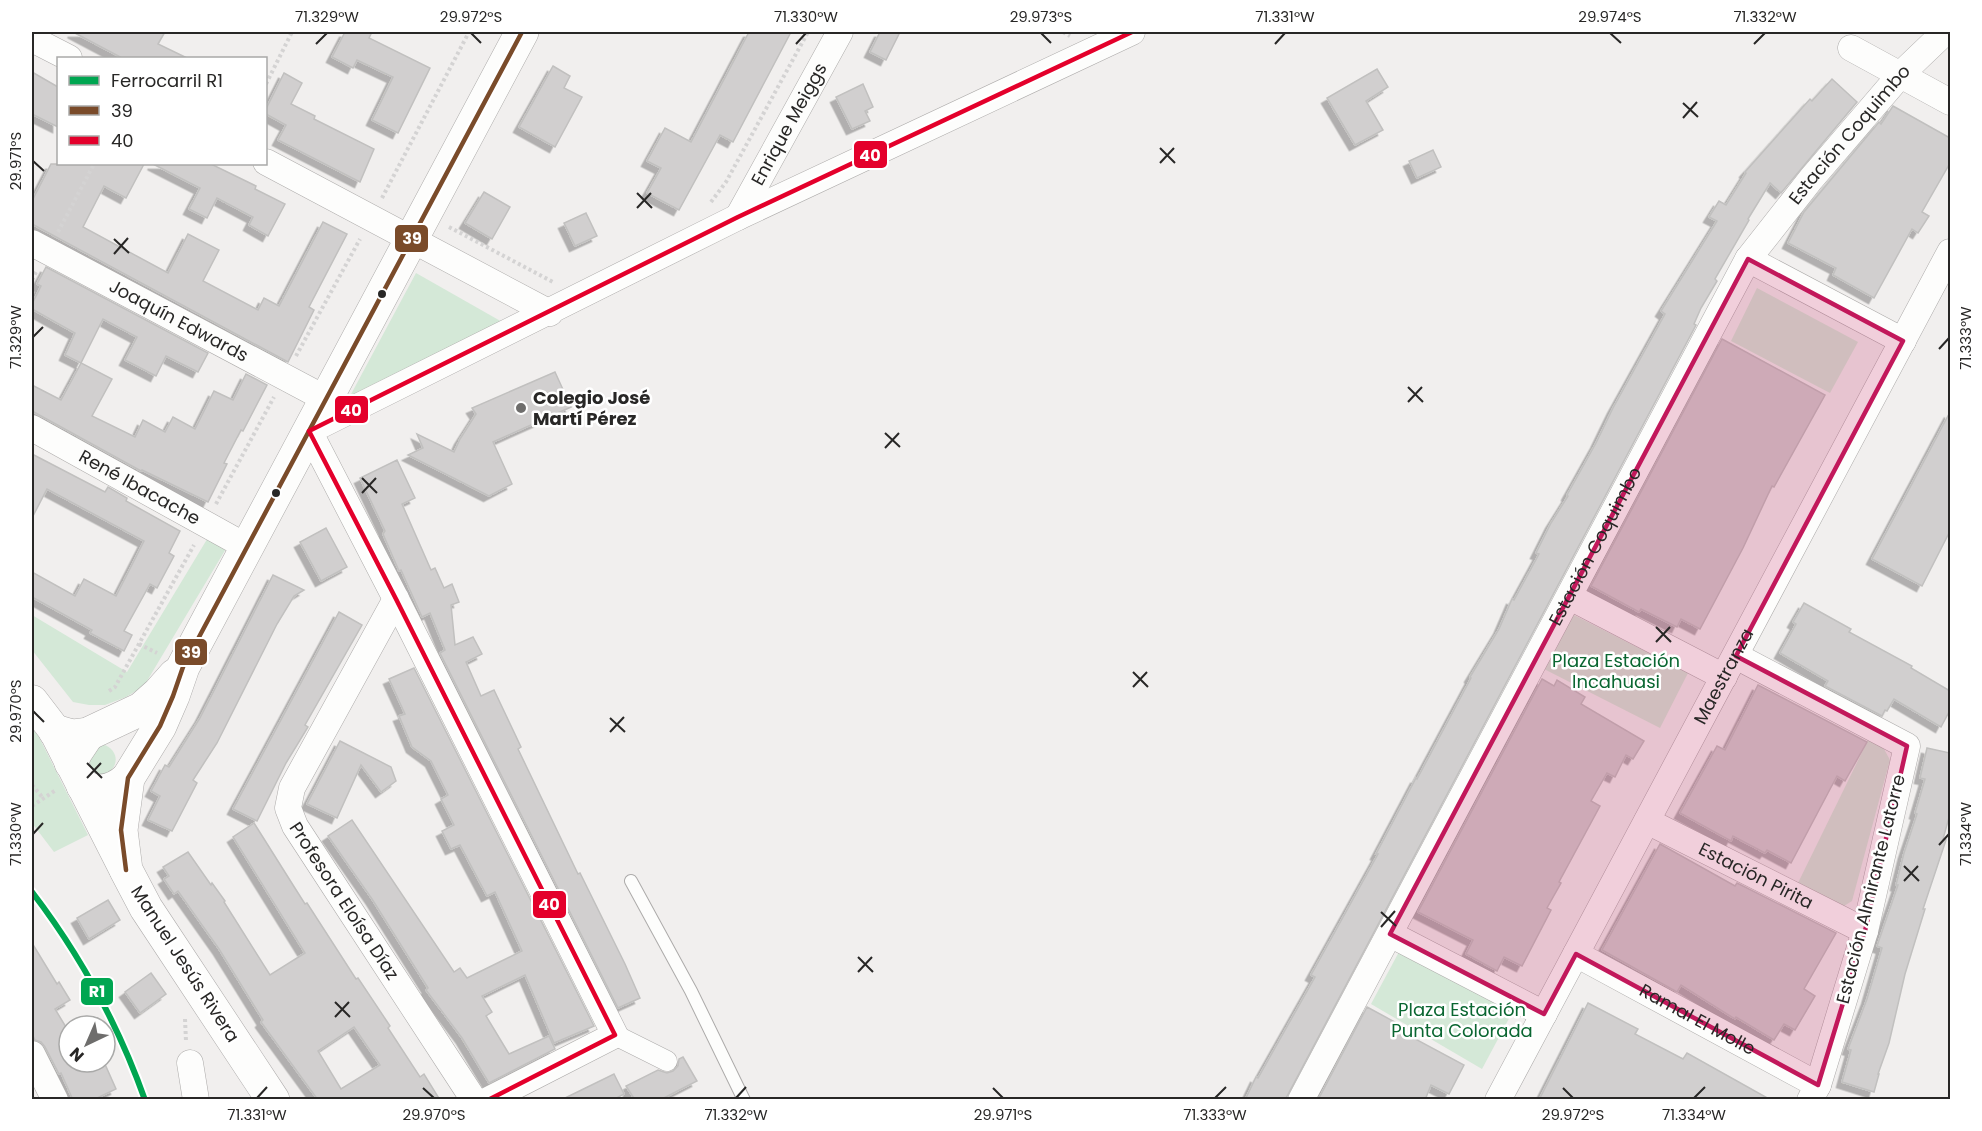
<svg xmlns="http://www.w3.org/2000/svg" width="1982" height="1131" font-family="Poppins,sans-serif">
  <defs>
    <filter id="shadow"><feDropShadow dx="-5.5" dy="5.5" stdDeviation="0" flood-color="#0004"/></filter>
  </defs>
  <rect width="100%" height="100%" fill="#f1efee"/>
  <g fill="#d4e8d7">
    <path d="M416,273L504,323L349,398Z"/>
    <path d="M1757,288L1858,342L1830,393L1731,341Z"/>
    <path d="M209,536L227,547L144,686L126,697L105,705H89L73,702L32,650V615L127,672Z"/>
    <path d="M1572,614L1688,673L1660,728L1544,669Z"/>
    <path d="M32,728L39,737L88,835L54,852L32,823Z"/>
    <path d="M1869,738L1884,749L1890,760L1852,901L1844,906L1798,883Z"/>
    <path d="M102,744C126,751 116,782 91,772L86,753Z"/>
    <path d="M1400,950L1513,1011L1482,1069L1371,1004Z"/>
  </g>
  <g fill="#d1cfcf" stroke="#c1c0bf" stroke-width="1.5" fill-rule="evenodd" filter="url(#shadow)">
    <path d="M73,32H165L158,44L187,58H122Z"/>
    <path d="M345,32H372L369,38L430,68L398,133L372,120L393,77L357,60L353,68L332,57Z"/>
    <path d="M749,32H791L733,142L720,135L679,210L647,193L661,168L647,161L665,128L691,142Z"/>
    <path d="M880,32H900L886,60L870,52Z"/>
    <path d="M553,66L570,76L564,88L582,97L555,147L519,127Z"/>
    <path d="M1377,69L1388,87L1366,101L1383,130L1355,145L1327,98Z"/>
    <path d="M32,72L58,87V127L32,114Z"/>
    <path d="M284,73L302,83L291,104L315,116L314,119L374,149L360,182L278,140L286,125L266,114V109Z"/>
    <path d="M1832,79L1857,102L1781,193L1770,183L1748,219L1749,220L1715,279L1717,281L1701,308L1694,324L1696,325L1285,1100H1245L1256,1077L1258,1078L1315,977L1311,975L1378,854H1376L1416,778L1417,779L1471,678L1470,677L1499,629L1512,599L1514,600L1539,554L1536,553L1551,523L1568,496L1567,495L1596,443L1613,408L1665,314L1661,311L1717,221L1709,217L1719,201L1726,205L1746,173L1745,172L1810,99L1812,101Z"/>
    <path d="M863,84L873,107L865,111L870,121L852,129L836,97Z"/>
    <path d="M1893,106L1950,138V163L1922,212L1929,216L1918,233L1912,229L1874,298L1833,275L1836,268L1788,243L1804,212L1879,122L1881,124Z"/>
    <path d="M1433,150L1441,167L1417,178L1409,161Z"/>
    <path d="M51,164H144L126,198L104,186L83,227L168,273L188,234L219,250L203,281L258,310L264,298L279,306L323,222L347,234L309,307L314,310L288,362L32,224V201Z"/>
    <path d="M153,164H211L256,186L255,189L285,204L268,236L249,225L253,217L217,198L207,218L189,209L200,188Z"/>
    <path d="M484,192L510,207L492,239L465,223Z"/>
    <path d="M586,213L597,236L575,246L564,223Z"/>
    <path d="M46,267L208,353L198,372L166,356L156,376L125,360L137,337L103,319L81,363L112,379L92,416L135,437L143,420L165,432L173,417L195,429L214,391L233,400L246,374L267,385L243,431L241,430L224,463L227,464L208,502L142,470L141,471L32,411V385L61,400L81,363L65,355L75,333L32,309V304L41,286L37,284Z"/>
    <path d="M1722,339L1825,395L1774,487L1772,486L1743,548L1700,629L1681,619L1677,627L1641,609L1639,612L1591,586Z"/>
    <path d="M555,372L571,407L493,442L512,484L489,496L408,455L423,448L417,434L454,452L460,439L476,414L472,408Z"/>
    <path d="M1950,412V531L1922,586L1872,559Z"/>
    <path d="M32,454L105,492L108,487L127,498L126,501L180,531L169,553L174,556L157,588L150,584L124,631L132,635L124,651L90,633L92,630L32,597V572L75,596L84,579L116,596L144,541L47,489L32,518Z"/>
    <path d="M397,460L415,498L402,504L431,570L435,568L444,588L452,584L459,602L451,605L455,645L473,637L482,654L466,662L481,696L494,690L521,747L518,749L578,874L580,873L625,964L640,998L618,1008L440,653L445,650L430,613L422,617L401,570L399,571L383,534L385,531L360,478Z"/>
    <path d="M326,528L347,567L321,581L300,542Z"/>
    <path d="M273,575L304,590L294,596L277,624L217,743L193,780L197,783L172,831L148,820L160,796L151,791L165,765L169,767L200,718Z"/>
    <path d="M1804,603L1851,629L1849,632L1912,666L1911,668L1950,691V710L1941,727L1894,699L1887,711L1885,710L1882,716L1825,686L1828,681L1780,653L1796,624L1793,622Z"/>
    <path d="M339,612L362,625L305,725L308,727L286,763L257,821L233,809Z"/>
    <path d="M414,668L594,1026L554,1043L525,975L482,996L492,1012L486,1016L509,1054L549,1036L555,1049L489,1083L462,1038L426,990L428,988L372,899L328,836L352,820L454,972L460,968L467,978L522,951L495,892L487,896L460,845L451,849L442,831L454,825L441,799L448,795L431,761L412,747L399,716L405,714L389,679Z"/>
    <path d="M1542,679L1554,686L1557,680L1585,697L1581,704L1644,741L1633,759L1626,755L1615,777L1607,773L1591,801L1600,806L1559,882L1561,883L1547,908L1551,910L1522,966L1504,957L1497,971L1466,954L1473,940L1418,912Z"/>
    <path d="M1758,685L1867,742L1845,781L1837,776L1791,863L1767,850L1765,853L1733,836L1731,841L1680,813L1717,746L1725,750Z"/>
    <path d="M340,741L391,767L396,781L381,792L361,765L337,818L307,804Z"/>
    <path d="M1927,748L1950,753V814L1943,839L1946,840L1923,909H1925L1905,974L1889,1043L1878,1074H1879L1874,1092L1842,1082L1851,1050L1848,1049L1867,999L1882,948L1877,946L1898,885H1896L1904,853L1917,814L1915,813L1925,779L1920,778Z"/>
    <path d="M254,823L293,885L305,904L307,903L356,979L358,978L390,1026L388,1028L420,1077L424,1074L440,1100H318L261,1022L263,1020L219,949L178,891L174,894L164,879L169,876L163,867L188,852L211,885L212,883L225,901L224,902L270,975L305,953L233,837ZM354,1027L380,1065L341,1089L318,1051Z"/>
    <path d="M1660,844L1735,886L1737,883L1836,933L1804,989L1815,996L1795,1030L1784,1024L1774,1040L1736,1017L1735,1019L1681,985L1677,992L1602,950Z"/>
    <path d="M108,900L120,920L89,939L77,918Z"/>
    <path d="M32,943L57,984L59,982L70,1000L55,1009L69,1032V1062H104L116,1089L93,1100H73L61,1073L59,1074L45,1047L41,1042L35,1040L32,1034Z"/>
    <path d="M151,973L166,994L140,1013L125,992Z"/>
    <path d="M1588,1003L1638,1029L1635,1034L1683,1059L1687,1053L1771,1100H1539Z"/>
    <path d="M1367,1007L1406,1028L1404,1033L1464,1065L1449,1094L1431,1085L1425,1100H1318Z"/>
    <path d="M683,1057L697,1081L660,1100H635L626,1086L658,1070L667,1073L673,1071L678,1066L679,1059Z"/>
    <path d="M614,1074L624,1094L613,1100H561Z"/>
  </g>
  <g fill="none" stroke-linecap="round" stroke-linejoin="round">
    <g stroke="#adabaa" stroke-width="14">
      <path id="service" d="M631,881L691,991L744,1100"/>
    </g>
    <g stroke="#adabaa" stroke-width="21">
      <path id="pedestrian" d="M615,1035L667,1061"/>
    </g>
    <g stroke="#adabaa" stroke-width="27">
      <g id="minor">
        <path d="M32,39L69,58"/>
        <path d="M1851,48L1950,102"/>
        <path d="M266,162L550,313"/>
        <path id="s1" d="M738,217L840,32"/>
        <path id="s2" d="M32,243L326,399"/>
        <path d="M1748,259L1903,341"/>
        <path id="s3" d="M32,428L247,547"/>
        <path d="M1570,597L1724,677"/>
        <path id="s4" d="M396,599L292,788L288,808L295,826L474,1100"/>
        <path d="M1736,656L1907,746L1865,931L1818,1085L1810,1100"/>
        <path id="s5" d="M1647,821L1865,931"/>
        <path d="M1390,934L1544,1014"/>
        <path id="s6" d="M1576,954L1818,1085"/>
        <path d="M32,1054L55,1100"/>
        <path d="M190,1063L196,1100"/>
        <path d="M488,1100L615,1035L396,599L309,431L738,217L1132,32"/>
        <path id="s7" d="M1301,1100L1748,259L1811,179L1901,74L1945,32"/>
        <path id="s8" d="M1498,1100L1950,252"/>
      </g>
    </g>
    <g stroke="#adabaa" stroke-width="33">
      <path id="tertiary" d="M32,701L55,731L124,867"/>
    </g>
    <g stroke="#adabaa" stroke-width="34">
      <g id="secondary">
        <path d="M55,731L72,736L88,734L141,709L159,693L175,675"/>
        <path d="M71,763L76,752L88,734"/>
        <path d="M83,786C99,796 115,790 128,778"/>
        <path d="M273,1100L146,908L126,870L121,830L128,778L160,726L173,696L183,667L522,32"/>
      </g>
    </g>
    <g stroke="#d4d3d3" stroke-width="4" stroke-dasharray="3 3" stroke-linecap="butt">
      <path d="M1063,32L1070,36"/>
      <path d="M266,84L292,32"/>
      <path d="M382,198L469,32"/>
      <path d="M711,202L726,182L808,32"/>
      <path d="M449,227L553,282"/>
      <path d="M58,232L94,164"/>
      <path d="M32,280L36,272"/>
      <path d="M296,356L360,239"/>
      <path d="M216,504L274,397"/>
      <path d="M139,644L157,653"/>
      <path d="M109,691L115,687L194,545"/>
      <path d="M32,785L43,798"/>
      <path d="M32,806L56,790"/>
      <path d="M185,1019L186,1041"/>
    </g>
    <use href="#service" stroke="#fdfdfc" stroke-width="12"/>
    <use href="#pedestrian" stroke="#fdfdfc" stroke-width="20"/>
    <use href="#minor" stroke="#fdfdfc" stroke-width="26"/>
    <use href="#tertiary" stroke="#fdfdfc" stroke-width="32"/>
    <use href="#secondary" stroke="#fdfdfc" stroke-width="33"/>
    <g stroke="#fff" stroke-width="9">
      <path id="bus-1" d="M126,870L121,830L128,778L160,726L173,696L183,667L522,32"/>
    </g>
    <g stroke="#fff" stroke-width="9">
      <path id="bus-2" d="M488,1100L615,1035L396,599L309,431L738,217L1132,32"/>
    </g>
    <use href="#bus-1" stroke="#7a4b2a" stroke-width="4.5"/>
    <use href="#bus-2" stroke="#e4002b" stroke-width="4.5"/>
    <g stroke="#fff" stroke-width="10">
      <path id="rail-1" d="M32,892C81,956 118,1024 145,1100"/>
    </g>
    <use href="#rail-1" stroke="#00a651" stroke-width="6"/>
  </g>
  <path fill="#c2185b" fill-opacity="0.2" stroke="#c2185b" stroke-width="4.5" stroke-linejoin="round" d="M1748,259L1903,341L1736,656L1907,746L1865,931L1818,1085L1576,954L1544,1014L1390,934Z"/>
  <path fill="none" stroke="#282726" stroke-width="2" d="M471,33L481,43M1041,33L1051,43M1610,33L1621,43M316,44L327,33M796,44L806,33M1275,44L1285,33M1754,44L1765,33M1683,103L1698,117M1683,118L1697,102M1160,148L1175,163M33,161L44,171M1160,163L1174,148M637,193L652,208M637,208L651,193M114,239L129,253M114,254L128,238M33,337L43,327M1939,349L1949,338M1408,387L1423,402M1408,402L1422,387M885,433L900,447M885,448L899,433M362,478L377,493M362,493L376,478M1656,627L1671,642M1656,642L1670,627M1133,672L1148,687M1133,687L1147,672M33,711L44,722M610,718L625,732M610,732L624,717M87,763L102,778M87,778L101,763M33,834L43,823M1939,845L1949,834M1904,866L1919,881M1904,881L1918,866M1381,912L1396,926M1381,927L1395,911M858,957L873,972M858,972L872,957M335,1002L350,1017M335,1017L349,1002M423,1088L434,1098M993,1088L1003,1098M1563,1088L1573,1098M257,1098L267,1087M736,1098L746,1087M1215,1098L1226,1087M1694,1098L1705,1087"/>
  <g fill="#282726" stroke="#fff" stroke-width="2">
    <circle cx="382" cy="294" r="5"/>
    <circle cx="276" cy="493" r="5"/>
  </g>
  <circle fill="#6e6d6c" stroke="#fff" stroke-width="2" cx="521" cy="408" r="6"/>
  <g text-anchor="middle" stroke-width="5" stroke-linejoin="round" paint-order="stroke">
    <g font-size="18" fill="#282726" stroke="#fff">
      <text dy="6" stroke="none"><textPath href="#s1" startOffset="106">Enrique Meiggs</textPath></text>
      <text dy="6" stroke="none"><textPath href="#s7" startOffset="1113">Estación Coquimbo</textPath></text>
      <text dy="6" stroke="none"><textPath href="#s2" startOffset="166">Joaquín Edwards</textPath></text>
      <text dy="6" stroke="none"><textPath href="#s3" startOffset="123">René Ibacache</textPath></text>
      <text dy="6" stroke="none"><textPath href="#s7" startOffset="627">Estación Coquimbo</textPath></text>
      <text dy="6" stroke="none"><textPath href="#s8" startOffset="480">Maestranza</textPath></text>
      <text dy="6" stroke="none"><textPath href="#s5" startOffset="122">Estación Pirita</textPath></text>
      <text transform="translate(1871 889) rotate(-76)" y="6">Estación Almirante Latorre</text>
      <text dy="6" stroke="none"><textPath href="#s4" startOffset="345">Profesora Eloísa Díaz</textPath></text>
      <text transform="translate(185 964) rotate(57)" y="6">Manuel Jesús Rivera</text>
      <text dy="6" stroke="none"><textPath href="#s6" startOffset="138">Ramal El Molle</textPath></text>
    </g>
    <g font-size="18" font-weight="bold" fill="#282726" stroke="#fff" text-anchor="start">
      <text x="533" y="404">Colegio José<tspan x="533" dy="21">Martí Pérez</tspan></text>
    </g>
    <g font-size="18" fill="#0a6631" stroke="#fff">
      <text x="1616" y="667">Plaza Estación<tspan x="1616" dy="21">Incahuasi</tspan></text>
      <text x="1462" y="1016">Plaza Estación<tspan x="1462" dy="21">Punta Colorada</tspan></text>
    </g>
  </g>
  <g stroke="#fff" stroke-width="2">
    <rect x="853" y="140" width="35" height="29" rx="6" fill="#e4002b"/>
    <rect x="394" y="224" width="35" height="29" rx="6" fill="#7a4b2a"/>
    <rect x="334" y="395" width="35" height="29" rx="6" fill="#e4002b"/>
    <rect x="174" y="638" width="34" height="28" rx="6" fill="#7a4b2a"/>
    <rect x="532" y="890" width="35" height="29" rx="6" fill="#e4002b"/>
    <rect x="80" y="977" width="34" height="29" rx="6" fill="#00a651"/>
  </g>
  <g font-size="16" text-anchor="middle" font-weight="bold" fill="#fff">
    <text x="870" y="161">40</text>
    <text x="412" y="244">39</text>
    <text x="351" y="416">40</text>
    <text x="191" y="658">39</text>
    <text x="549" y="910">40</text>
    <text x="97" y="997">R1</text>
  </g>
  <rect width="1982" height="1131" fill="none" stroke="#ffffff" stroke-width="66"/>
  <rect x="57" y="57" width="210" height="108" fill="#ffffff" stroke="#a9a9a8" stroke-width="1.5"/>
  <rect x="69" y="76" width="30" height="9" fill="#00a651" stroke="#a9a9a8" stroke-width="1.5"/>
  <text x="111" y="87" font-size="18" fill="#282726">Ferrocarril R1</text>
  <rect x="69" y="106" width="30" height="9" fill="#7a4b2a" stroke="#a9a9a8" stroke-width="1.5"/>
  <text x="111" y="117" font-size="18" fill="#282726">39</text>
  <rect x="69" y="136" width="30" height="9" fill="#e4002b" stroke="#a9a9a8" stroke-width="1.5"/>
  <text x="111" y="147" font-size="18" fill="#282726">40</text>
  <g transform="translate(87 1044) rotate(224)"><circle r="28" fill="#ffffff" stroke="#a9a9a8" stroke-width="1.5"/>
  <path d="M0-4.5L10 22L0 15L-10 22Z" fill="#6e6d6c"/>
  <text y="-9" font-size="16" font-weight="bold" text-anchor="middle" fill="#282726">N</text>
  </g>
  <rect x="33" y="33" width="1916" height="1065" fill="none" stroke="#282726" stroke-width="2"/>
  <g font-size="15" text-anchor="middle" fill="#282726">
    <text x="327" y="22">71.329°W</text>
    <text x="471" y="22">29.972°S</text>
    <text x="806" y="22">71.330°W</text>
    <text x="1041" y="22">29.973°S</text>
    <text x="1285" y="22">71.331°W</text>
    <text x="1610" y="22">29.974°S</text>
    <text x="1765" y="22">71.332°W</text>
    <text transform="translate(16 161) rotate(-90)" y="5">29.971°S</text>
    <text transform="translate(16 337) rotate(-90)" y="5">71.329°W</text>
    <text transform="translate(1966 338) rotate(-90)" y="5">71.333°W</text>
    <text transform="translate(16 711) rotate(-90)" y="5">29.970°S</text>
    <text transform="translate(16 834) rotate(-90)" y="5">71.330°W</text>
    <text transform="translate(1966 834) rotate(-90)" y="5">71.334°W</text>
    <text x="257" y="1120">71.331°W</text>
    <text x="434" y="1120">29.970°S</text>
    <text x="736" y="1120">71.332°W</text>
    <text x="1003" y="1120">29.971°S</text>
    <text x="1215" y="1120">71.333°W</text>
    <text x="1573" y="1120">29.972°S</text>
    <text x="1694" y="1120">71.334°W</text>
  </g>
</svg>
